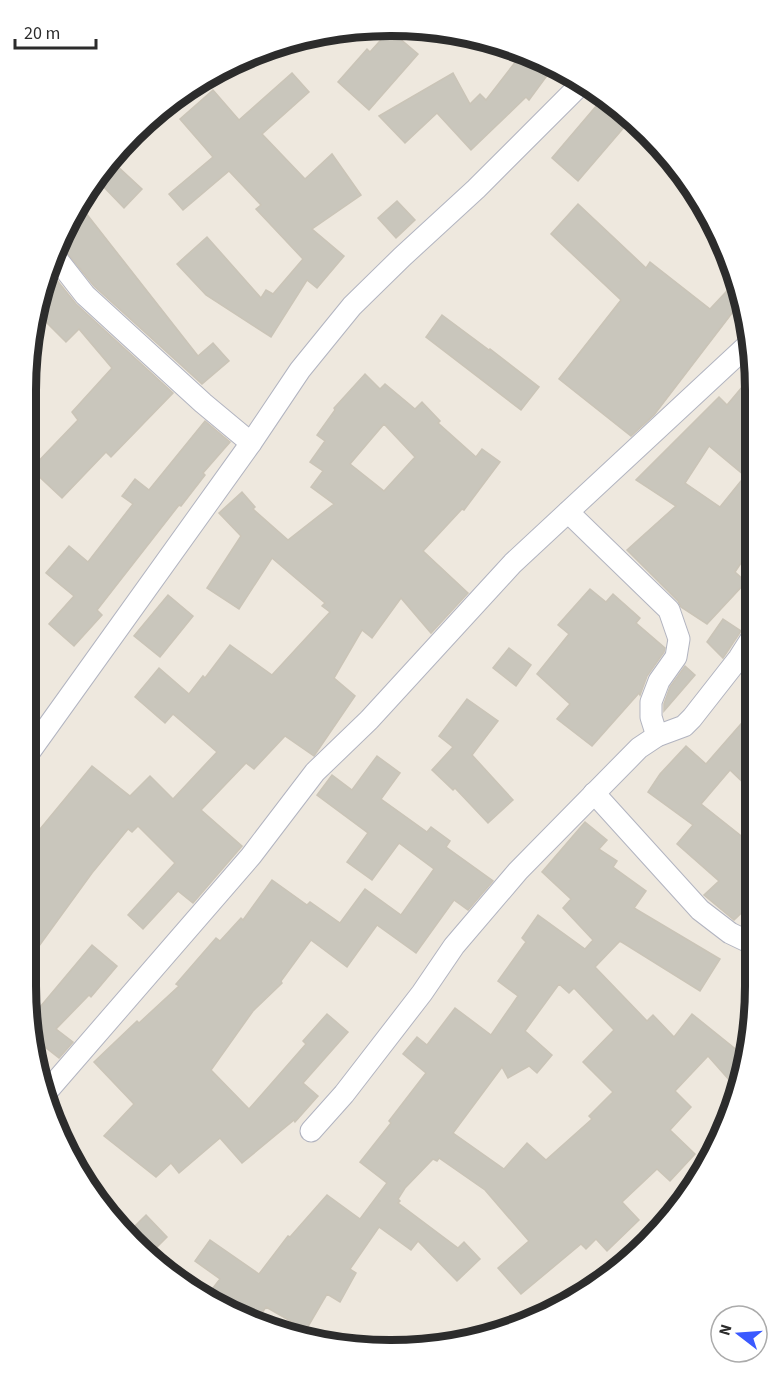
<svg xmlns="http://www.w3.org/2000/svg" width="781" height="1376" font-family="'Source Sans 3',sans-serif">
  <rect width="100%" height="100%" fill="#eee8de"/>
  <g fill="#c9c6bc" stroke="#cac4b7" stroke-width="1.5" fill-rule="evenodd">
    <path d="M388,32H392L418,54L369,110L338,82L367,49L370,52Z"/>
    <path d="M520,56L533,61L549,73L529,100L526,97L471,150L437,113L405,143L379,116L453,73L470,104L480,94L486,100Z"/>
    <path d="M292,73L309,92L262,134L305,179L332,154L361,195L312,229L344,256L317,288L307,280L271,337L206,295L177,264L207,237L261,298L266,290L273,294L303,259L256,209L261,205L229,171L183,210L169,194L213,157L180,119L213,90L239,120Z"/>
    <path d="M603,98L631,119L578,181L552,158Z"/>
    <path d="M115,164L142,189L124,208L99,182Z"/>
    <path d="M397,201L415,220L396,238L378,218Z"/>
    <path d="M78,203L198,356L213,343L229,361L202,384L94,286L59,243Z"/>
    <path d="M578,204L646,268L650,262L710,309L738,279L742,300L654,415L631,436L559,379L621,300L551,234Z"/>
    <path d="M47,268L76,304L173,393L111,457L106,452L62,498L31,469L78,420L72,412L112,368L79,329L66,342L37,313Z"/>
    <path d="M442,315L489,350L490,349L539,387L521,410L426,337Z"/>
    <path d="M365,374L380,389L385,384L415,409L422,402L440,421L438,423L476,457L482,449L500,462L464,510L462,509L423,551L468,593L431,633L401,598L372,638L362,630L334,678L355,696L316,753L314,756L285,736L254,769L246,763L201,810L242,846L193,903L178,891L143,929L128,915L175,863L138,826L132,832L128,829L92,873L26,964V846L92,766L130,796L150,776L173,799L217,752L173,714L165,723L135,697L159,668L189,694L203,676L205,678L230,645L272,675L330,612L322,606L325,603L272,558L239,609L207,588L241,536L219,513L242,492L255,507L253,509L288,540L334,504L311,487L323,471L310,462L325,441L317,435L335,410L334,408ZM384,424L415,457L384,491L350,464Z"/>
    <path d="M753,374V545L735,572L746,582L707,624L681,607L678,601L627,550L676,506L636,480L719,397L727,405ZM709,446L745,476L720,507L685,483Z"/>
    <path d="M205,421L230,442L203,473L205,475L181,506L179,505L97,610L102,615L74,646L49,624L74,596L46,573L69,546L88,562L133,504L122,496L135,479L149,490Z"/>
    <path d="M590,589L606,602L613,594L640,618L636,623L665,648L664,652L647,676L640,695L639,693L592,746L557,719L570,704L537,674L569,634L558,625Z"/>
    <path d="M168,595L193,616L160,657L134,636Z"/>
    <path d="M723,619L741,631L723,658L707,642Z"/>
    <path d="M509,648L531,665L516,686L493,668Z"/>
    <path d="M754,659V684L743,674Z"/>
    <path d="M685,666L695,675L664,711V704L670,687Z"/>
    <path d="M467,699L498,721L472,755L513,800L488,823L455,788L453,790L432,770L453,747L439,736Z"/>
    <path d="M754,709V793L730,770L701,804L754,846V901L734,920L704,895L719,881L677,844L693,825L648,792L660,774L686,746L706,764Z"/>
    <path d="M377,756L400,773L381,799L427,832L431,827L450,841L446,847L493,881L468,910L454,900L416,953L377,925L347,967L311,940L281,981L282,983L253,1011L211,1070L249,1109L306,1044L303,1041L327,1014L348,1032L303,1083L318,1096L295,1122L294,1120L242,1163L220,1138L179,1173L171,1163L156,1177L104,1136L134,1104L94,1062L137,1021L139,1023L179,986L176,984L216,938L220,941L241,918L243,920L272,880L307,905L310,902L340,923L365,889L401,915L434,869L399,843L372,880L347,862L368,833L317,795L332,775L352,790Z"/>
    <path d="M585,822L607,840L599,849L617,861L613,867L646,891L634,908L720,959L700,991L620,941L595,967L647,1021L653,1015L674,1037L692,1014L738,1051L746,1060L743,1080L739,1091L708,1056L675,1091L691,1107L670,1130L695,1154L670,1181L657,1169L622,1202L639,1220L607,1251L596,1239L586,1249L581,1244L521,1294L498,1268L529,1241L485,1190L439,1158L437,1161L433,1159L405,1188L398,1199L400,1201L398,1203L458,1248L464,1242L480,1259L457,1281L418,1241L411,1250L379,1227L350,1269L356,1273L340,1302L327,1294L306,1330L266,1307L257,1320L206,1297L220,1279L195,1261L210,1240L259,1274L288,1236L290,1237L327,1195L360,1219L387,1183L360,1162L391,1123L389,1121L426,1073L403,1054L417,1037L427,1045L455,1008L491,1035L518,996L498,981L526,942L522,938L538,915L585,949L593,940L563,908L571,899L542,872ZM559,984L569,993L574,988L614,1030L583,1062L613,1092L589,1116L592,1119L546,1160L527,1143L504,1169L453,1133L502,1067L508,1078L529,1066L537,1073L552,1055L525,1031Z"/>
    <path d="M92,945L117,966L91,997L89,995L56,1029L73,1042L59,1058L41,1044L36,1049L29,1009L35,1013Z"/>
    <path d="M146,1215L167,1237L150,1254L128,1233Z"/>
  </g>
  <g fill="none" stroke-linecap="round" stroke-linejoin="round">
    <g stroke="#b2b4c0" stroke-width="23">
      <g id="street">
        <path d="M53,254L85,295L203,403L251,443"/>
        <path d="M568,512L669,610L679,639L676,657L659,681L651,702V717L657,736"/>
        <path d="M26,757L251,443L300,370L352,306L402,257L476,189L583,82"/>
        <path d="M594,793L700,910L730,933L755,945"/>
        <path d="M44,1095L251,856L315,772L369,720L513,563L752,341"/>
        <path d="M311,1131L344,1094L422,993L454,946L518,871L639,748L657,736L684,726L692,718L739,658L753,636"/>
      </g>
    </g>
    <use href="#street" stroke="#fff" stroke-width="21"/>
  </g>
  <path d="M0 0H781V1376H0ZM390 36H391A354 354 0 0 1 745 390V986A354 354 0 0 1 391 1340H390A354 354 0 0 1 36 986V390A354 354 0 0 1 390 36Z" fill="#fff" fill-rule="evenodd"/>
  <path fill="none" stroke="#2c2c2c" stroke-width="8" d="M390 36H391A354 354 0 0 1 745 390V986A354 354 0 0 1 391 1340H390A354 354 0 0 1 36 986V390A354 354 0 0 1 390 36Z"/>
  <g transform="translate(739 1334) rotate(287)"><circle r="28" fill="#ffffff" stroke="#ababab" stroke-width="1.5"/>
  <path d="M0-4.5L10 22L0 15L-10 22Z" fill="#3a59ff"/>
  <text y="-9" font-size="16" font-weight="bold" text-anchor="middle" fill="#2c2c2c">N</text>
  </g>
  <path d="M15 39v9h81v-9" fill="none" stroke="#2c2c2c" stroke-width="3"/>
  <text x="24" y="39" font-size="18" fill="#2c2c2c" stroke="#ffffff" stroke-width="4.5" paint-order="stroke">20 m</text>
</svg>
